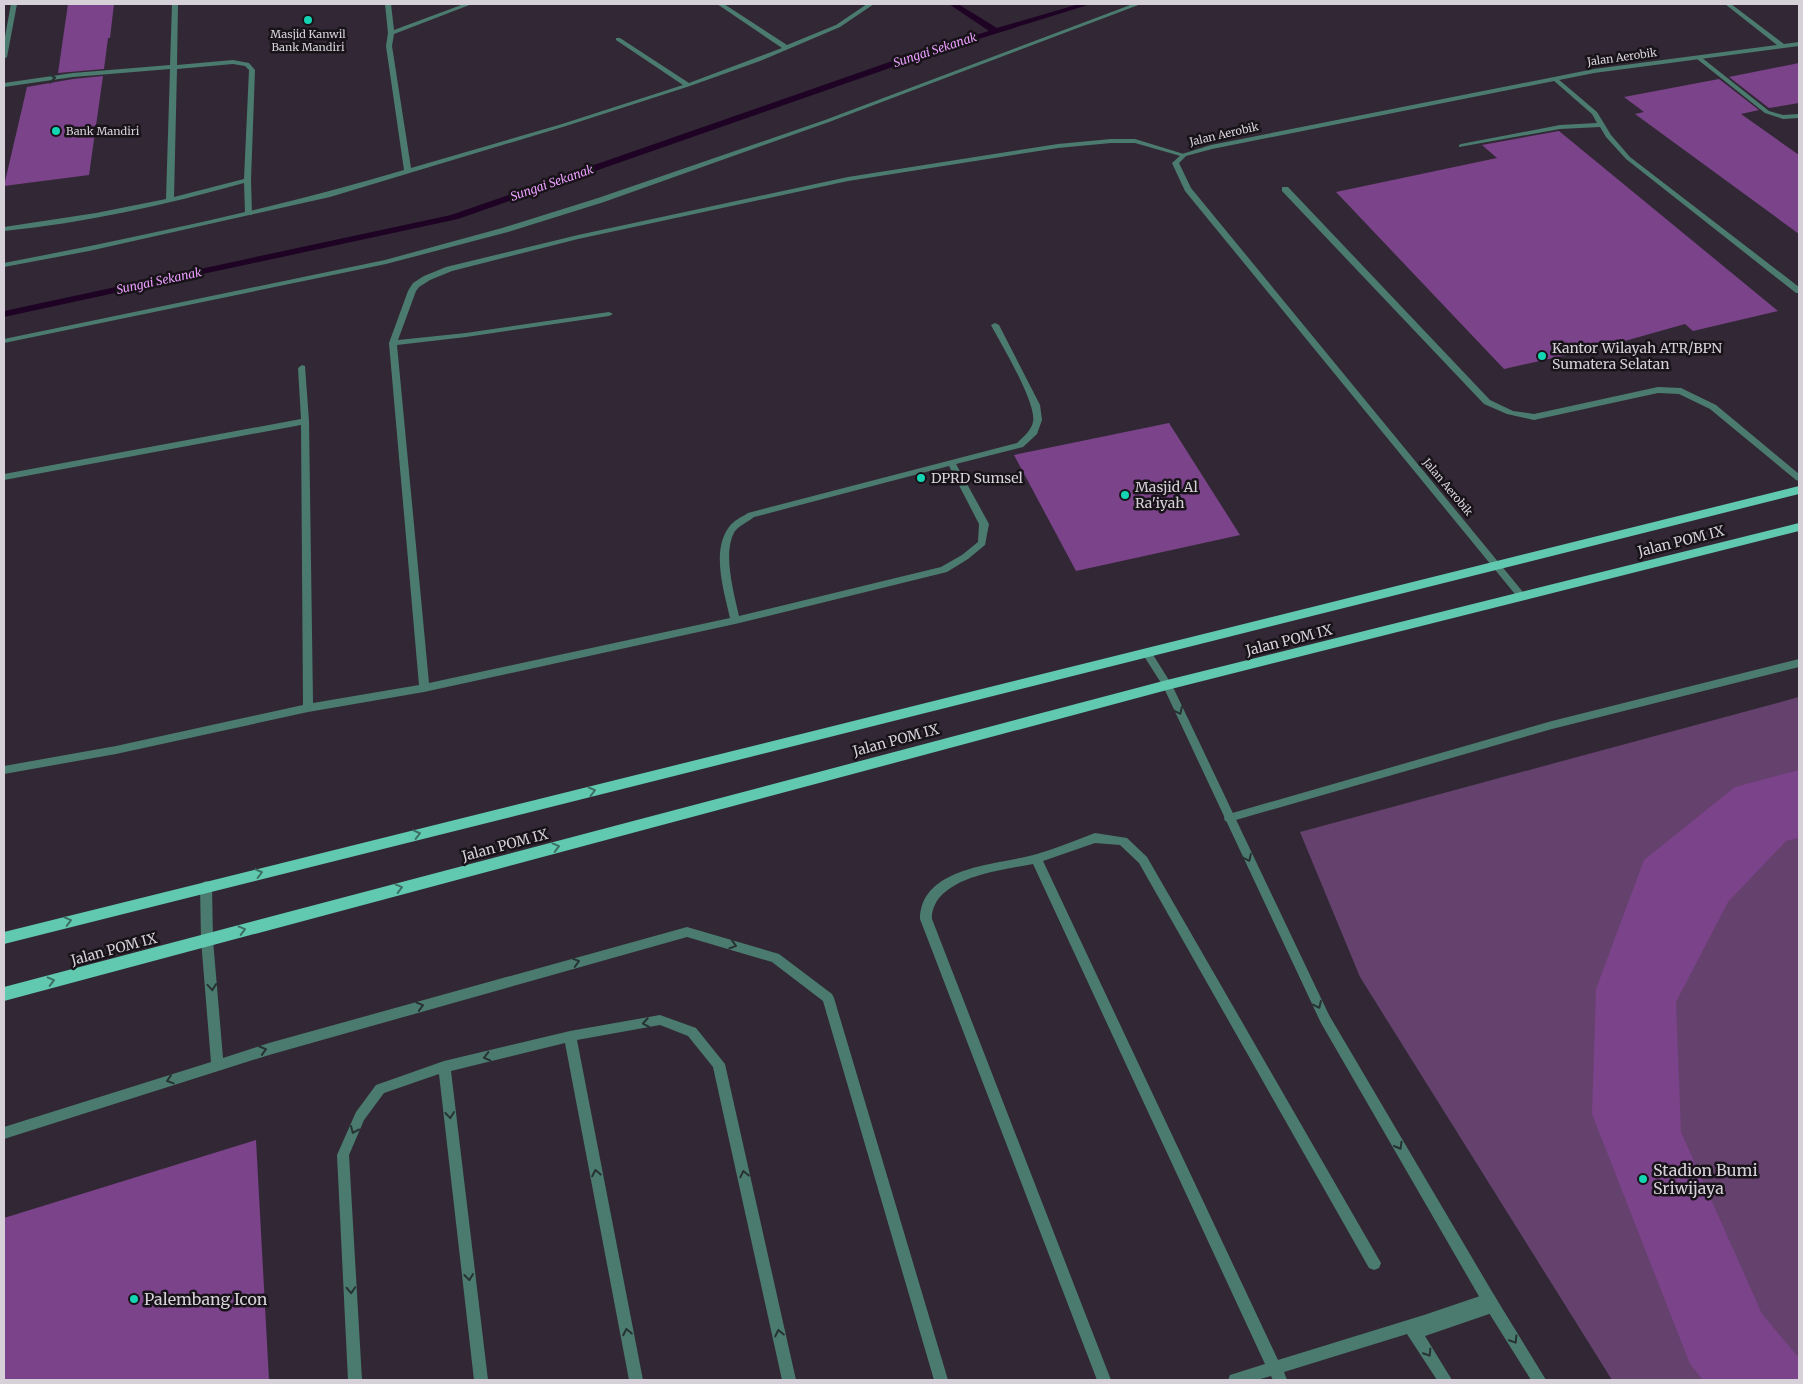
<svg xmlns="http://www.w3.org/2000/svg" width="1803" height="1384" font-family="Merriweather,serif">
  <rect width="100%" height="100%" fill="#322835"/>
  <path fill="#65416e" d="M1799,697V1380H1612L1360,977L1300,832Z"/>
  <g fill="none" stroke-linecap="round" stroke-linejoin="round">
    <path fill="#1e0325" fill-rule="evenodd" d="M949,4H958L997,28L1079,4H1091L927,55L458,219L4,317V311L451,215L921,51L989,31Z"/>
  </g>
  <g fill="#7b4389">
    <path d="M68,4H114L110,38H108L104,69L58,73Z"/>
    <path d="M1799,63V103L1769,108L1729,77Z"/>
    <path d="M103,76L89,175L4,186L27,87L73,79Z"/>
    <path d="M1719,79L1759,110L1741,114L1799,155V234L1635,114L1644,112L1624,97Z"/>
    <path d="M1559,131L1778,311L1693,331L1685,324L1607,346L1504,369L1336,192L1497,158L1482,145Z"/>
    <path d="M1169,423L1240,535L1076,571L1014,455Z"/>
    <path d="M1799,770V838L1786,841L1728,902L1676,1002L1681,1132L1762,1314L1799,1358V1380H1703L1690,1364L1592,1114L1596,989L1644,860L1735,787Z"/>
    <path d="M256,1140L269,1380H4V1218Z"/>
  </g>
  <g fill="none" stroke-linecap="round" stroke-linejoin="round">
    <g fill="#4b7b6f" fill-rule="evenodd">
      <path d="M172,4H178L177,65L233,60L249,63L255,70L251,180L252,215L245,213L244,183C165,205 85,223 4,231V227L96,213L166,199L170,69L73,77L4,87V83L73,73L170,65ZM233,64L245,66L249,70L244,179L174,197L177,69Z"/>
      <path d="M1697,57H1701L1769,111L1783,115L1799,114V118L1783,119L1765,113L1697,59Z"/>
      <path d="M1553,78H1557L1597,112L1611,135L1630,157L1799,287V293H1796L1626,159L1606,137L1600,127L1560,129L1459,147V145L1461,144L1560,125L1597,123L1592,114L1553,80Z"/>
      <path d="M1111,139H1135L1187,155L1184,157L1135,143H1111L1058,148L848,181L578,239L452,271L430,280L419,287L416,291L398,340L466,333L609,312L613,314L609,316L466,337L397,345L429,683L730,618C724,591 711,551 729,527C734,520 742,517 748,513L1017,443C1024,436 1031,431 1033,422C1037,403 1001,344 991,325L995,323L999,325L1040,405L1042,420L1037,434L1023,447L956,464L989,524L985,545L968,559L947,572L735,624L424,692L308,712L116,754L4,774V766L116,746L303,705L301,425L4,480V474L301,419L298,368L302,365L305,366L309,421L313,703L419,685L389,343L408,291L413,283L424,276L446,267L578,235L848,177L1058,144ZM949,466L979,524L978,542L962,555L941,567L739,616C734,593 722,552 735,531C740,525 748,522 754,517Z"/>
      <path d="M1282,187H1288L1490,400L1513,411L1534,414L1658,387L1681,388L1716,405L1799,474V481L1796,480L1710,409L1679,394L1658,393L1534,420L1507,414L1484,404L1282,191Z"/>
      <path d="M1799,659V667L1552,729L1229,822L1225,821L1224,818L1225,815L1229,814L1552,721Z"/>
      <path d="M1095,833L1127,838L1147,857L1381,1263L1379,1268L1374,1270L1369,1268L1139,863L1120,845L1095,843L1043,861L1278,1360L1424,1315L1489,1293L1494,1295L1500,1306L1498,1311L1425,1336L1452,1380H1437L1407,1334L1284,1372L1287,1380H1273L1271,1376L1257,1380H1228L1230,1375L1265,1364L1033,864C1002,870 932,877 932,919L1111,1380H1097L920,919C921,865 1000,865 1037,854C1057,848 1076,840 1095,833Z"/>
      <path d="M206,881L210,883L212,886L213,940L223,1058L269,1043L687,927L779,954L832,994L834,998L948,1380H934L823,1001L772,962L687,937L269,1055L4,1139V1127L211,1062L201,940L200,886L202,883Z"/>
      <path d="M660,1015L696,1028L725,1064L796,1380H782L713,1067L688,1036L660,1025L577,1040L643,1380H629L565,1043L451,1071L488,1380H474L439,1074L384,1093L364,1120L349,1155L362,1380H348L337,1155L356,1112L376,1085L444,1061L570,1031Z"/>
    </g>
    <g fill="#4b7b6f" fill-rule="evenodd">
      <path d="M11,4H17L7,57L4,59V42Z"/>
      <path d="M385,4H391L394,30L464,4H472L394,34L392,46L411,168L562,124L683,85L616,40V38H620L689,83L782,48L717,4H724L787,45L836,25L867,4H874L840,27L760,61L690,86L566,126L330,197L89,251L4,267V263C138,237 273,209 404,170L386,46L388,33Z"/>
      <path d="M1133,4H1141L829,122L604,202L508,232L386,264L4,343V339L385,260L502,228L598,198L825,120Z"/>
      <path d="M1725,4H1731L1784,44L1799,42V46L1594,73L1212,149L1186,156L1179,163L1191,188L1527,597L1522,600L1519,599L1185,191L1172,163L1182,154L1211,145L1594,69L1777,45Z"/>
      <path d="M1147,649L1150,650L1172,685L1329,1015L1494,1295L1546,1380H1531L1484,1305L1321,1023L1163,686L1142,653Z"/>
    </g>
    <g fill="#60c9b0" fill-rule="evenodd">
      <path d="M1799,486V494L4,944V932Z"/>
      <path d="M1799,523V531L1167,690L4,1001V987L1167,680Z"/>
    </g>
  </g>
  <defs><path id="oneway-chevron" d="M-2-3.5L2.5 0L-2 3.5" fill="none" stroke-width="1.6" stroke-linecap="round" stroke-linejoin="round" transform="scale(1.25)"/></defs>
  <g stroke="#273232">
    <use href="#oneway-chevron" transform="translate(52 78) rotate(-8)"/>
    <use href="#oneway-chevron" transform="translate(1179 711) rotate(65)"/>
    <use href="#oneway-chevron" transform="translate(1248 858) rotate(65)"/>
    <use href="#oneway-chevron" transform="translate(733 945) rotate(17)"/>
    <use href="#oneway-chevron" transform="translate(576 962) rotate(-16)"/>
    <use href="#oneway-chevron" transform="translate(212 987) rotate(85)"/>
    <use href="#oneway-chevron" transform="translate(1318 1005) rotate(65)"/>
    <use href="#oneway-chevron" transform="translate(420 1006) rotate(-16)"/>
    <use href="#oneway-chevron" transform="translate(646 1023) rotate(170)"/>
    <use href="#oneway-chevron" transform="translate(263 1050) rotate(-17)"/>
    <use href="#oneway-chevron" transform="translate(487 1057) rotate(166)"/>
    <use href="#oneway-chevron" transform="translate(170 1080) rotate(162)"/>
    <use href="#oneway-chevron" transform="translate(450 1115) rotate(83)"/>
    <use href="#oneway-chevron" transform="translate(354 1130) rotate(114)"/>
    <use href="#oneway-chevron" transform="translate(1399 1146) rotate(60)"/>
    <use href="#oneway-chevron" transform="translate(596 1173) rotate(-101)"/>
    <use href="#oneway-chevron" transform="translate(744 1174) rotate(-102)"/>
    <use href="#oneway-chevron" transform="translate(469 1277) rotate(83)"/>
    <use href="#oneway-chevron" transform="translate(351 1290) rotate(87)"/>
    <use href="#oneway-chevron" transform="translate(627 1332) rotate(-101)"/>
    <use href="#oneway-chevron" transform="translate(779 1333) rotate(-102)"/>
    <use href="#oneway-chevron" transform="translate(1514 1340) rotate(58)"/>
    <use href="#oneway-chevron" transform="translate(1428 1353) rotate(58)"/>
  </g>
  <g stroke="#3c6e64">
    <use href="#oneway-chevron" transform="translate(592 791) rotate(-14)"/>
    <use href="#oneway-chevron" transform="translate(417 834) rotate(-14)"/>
    <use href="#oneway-chevron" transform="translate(556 847) rotate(-15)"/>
    <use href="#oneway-chevron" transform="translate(259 873) rotate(-14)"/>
    <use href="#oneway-chevron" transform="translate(399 888) rotate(-15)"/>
    <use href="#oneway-chevron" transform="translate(68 921) rotate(-15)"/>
    <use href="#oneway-chevron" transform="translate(242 930) rotate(-15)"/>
    <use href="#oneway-chevron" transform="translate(51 981) rotate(-15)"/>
  </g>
  <g fill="#14d5b3" stroke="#171318" stroke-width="2">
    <circle cx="308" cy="20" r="5"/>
    <circle cx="56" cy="131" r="5"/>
    <circle cx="1542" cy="356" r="5"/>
    <circle cx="921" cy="478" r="5"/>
    <circle cx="1125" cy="495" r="5"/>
    <circle cx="1643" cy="1179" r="5"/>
    <circle cx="134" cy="1299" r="5"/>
  </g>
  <g text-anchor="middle" stroke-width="5" stroke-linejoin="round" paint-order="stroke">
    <g font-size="11" fill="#d6d0d8" stroke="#171318">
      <text x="308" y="38">Masjid Kanwil<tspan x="308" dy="13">Bank Mandiri</tspan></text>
      <text x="66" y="135" text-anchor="start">Bank Mandiri</text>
    </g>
    <g font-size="11" fill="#d6d0d8" stroke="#171318">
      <text transform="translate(1622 57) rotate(-8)" y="4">Jalan Aerobik</text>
      <text transform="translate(1224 134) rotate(-13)" y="4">Jalan Aerobik</text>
      <text transform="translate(1448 487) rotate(50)" y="4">Jalan Aerobik</text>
    </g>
    <g font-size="12" font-style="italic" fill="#eb9eff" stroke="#171318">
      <text transform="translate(935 50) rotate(-18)" y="4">Sungai Sekanak</text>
      <text transform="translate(552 183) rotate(-19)" y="4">Sungai Sekanak</text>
      <text transform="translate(159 281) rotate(-12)" y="4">Sungai Sekanak</text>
    </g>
    <g font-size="14" fill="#d6d0d8" stroke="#171318" text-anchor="start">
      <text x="1552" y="353">Kantor Wilayah ATR/BPN<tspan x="1552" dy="16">Sumatera Selatan</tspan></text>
      <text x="931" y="483">DPRD Sumsel</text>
      <text x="1135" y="492">Masjid Al<tspan x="1135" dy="16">Ra'iyah</tspan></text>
    </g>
    <g font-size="14" fill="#d6d0d8" stroke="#171318">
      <text transform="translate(1681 541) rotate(-14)" y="5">Jalan POM IX</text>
      <text transform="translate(1289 640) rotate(-14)" y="5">Jalan POM IX</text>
      <text transform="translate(896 740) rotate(-15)" y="5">Jalan POM IX</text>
      <text transform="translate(505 845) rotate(-15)" y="5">Jalan POM IX</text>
      <text transform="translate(114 949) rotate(-15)" y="5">Jalan POM IX</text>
    </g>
    <g font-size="16" fill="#d6d0d8" stroke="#171318" text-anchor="start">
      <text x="1653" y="1176">Stadion Bumi<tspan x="1653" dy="18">Sriwijaya</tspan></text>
      <text x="144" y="1305">Palembang Icon</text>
    </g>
  </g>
  <rect width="1803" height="1384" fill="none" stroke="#d6d0d8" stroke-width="10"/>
</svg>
